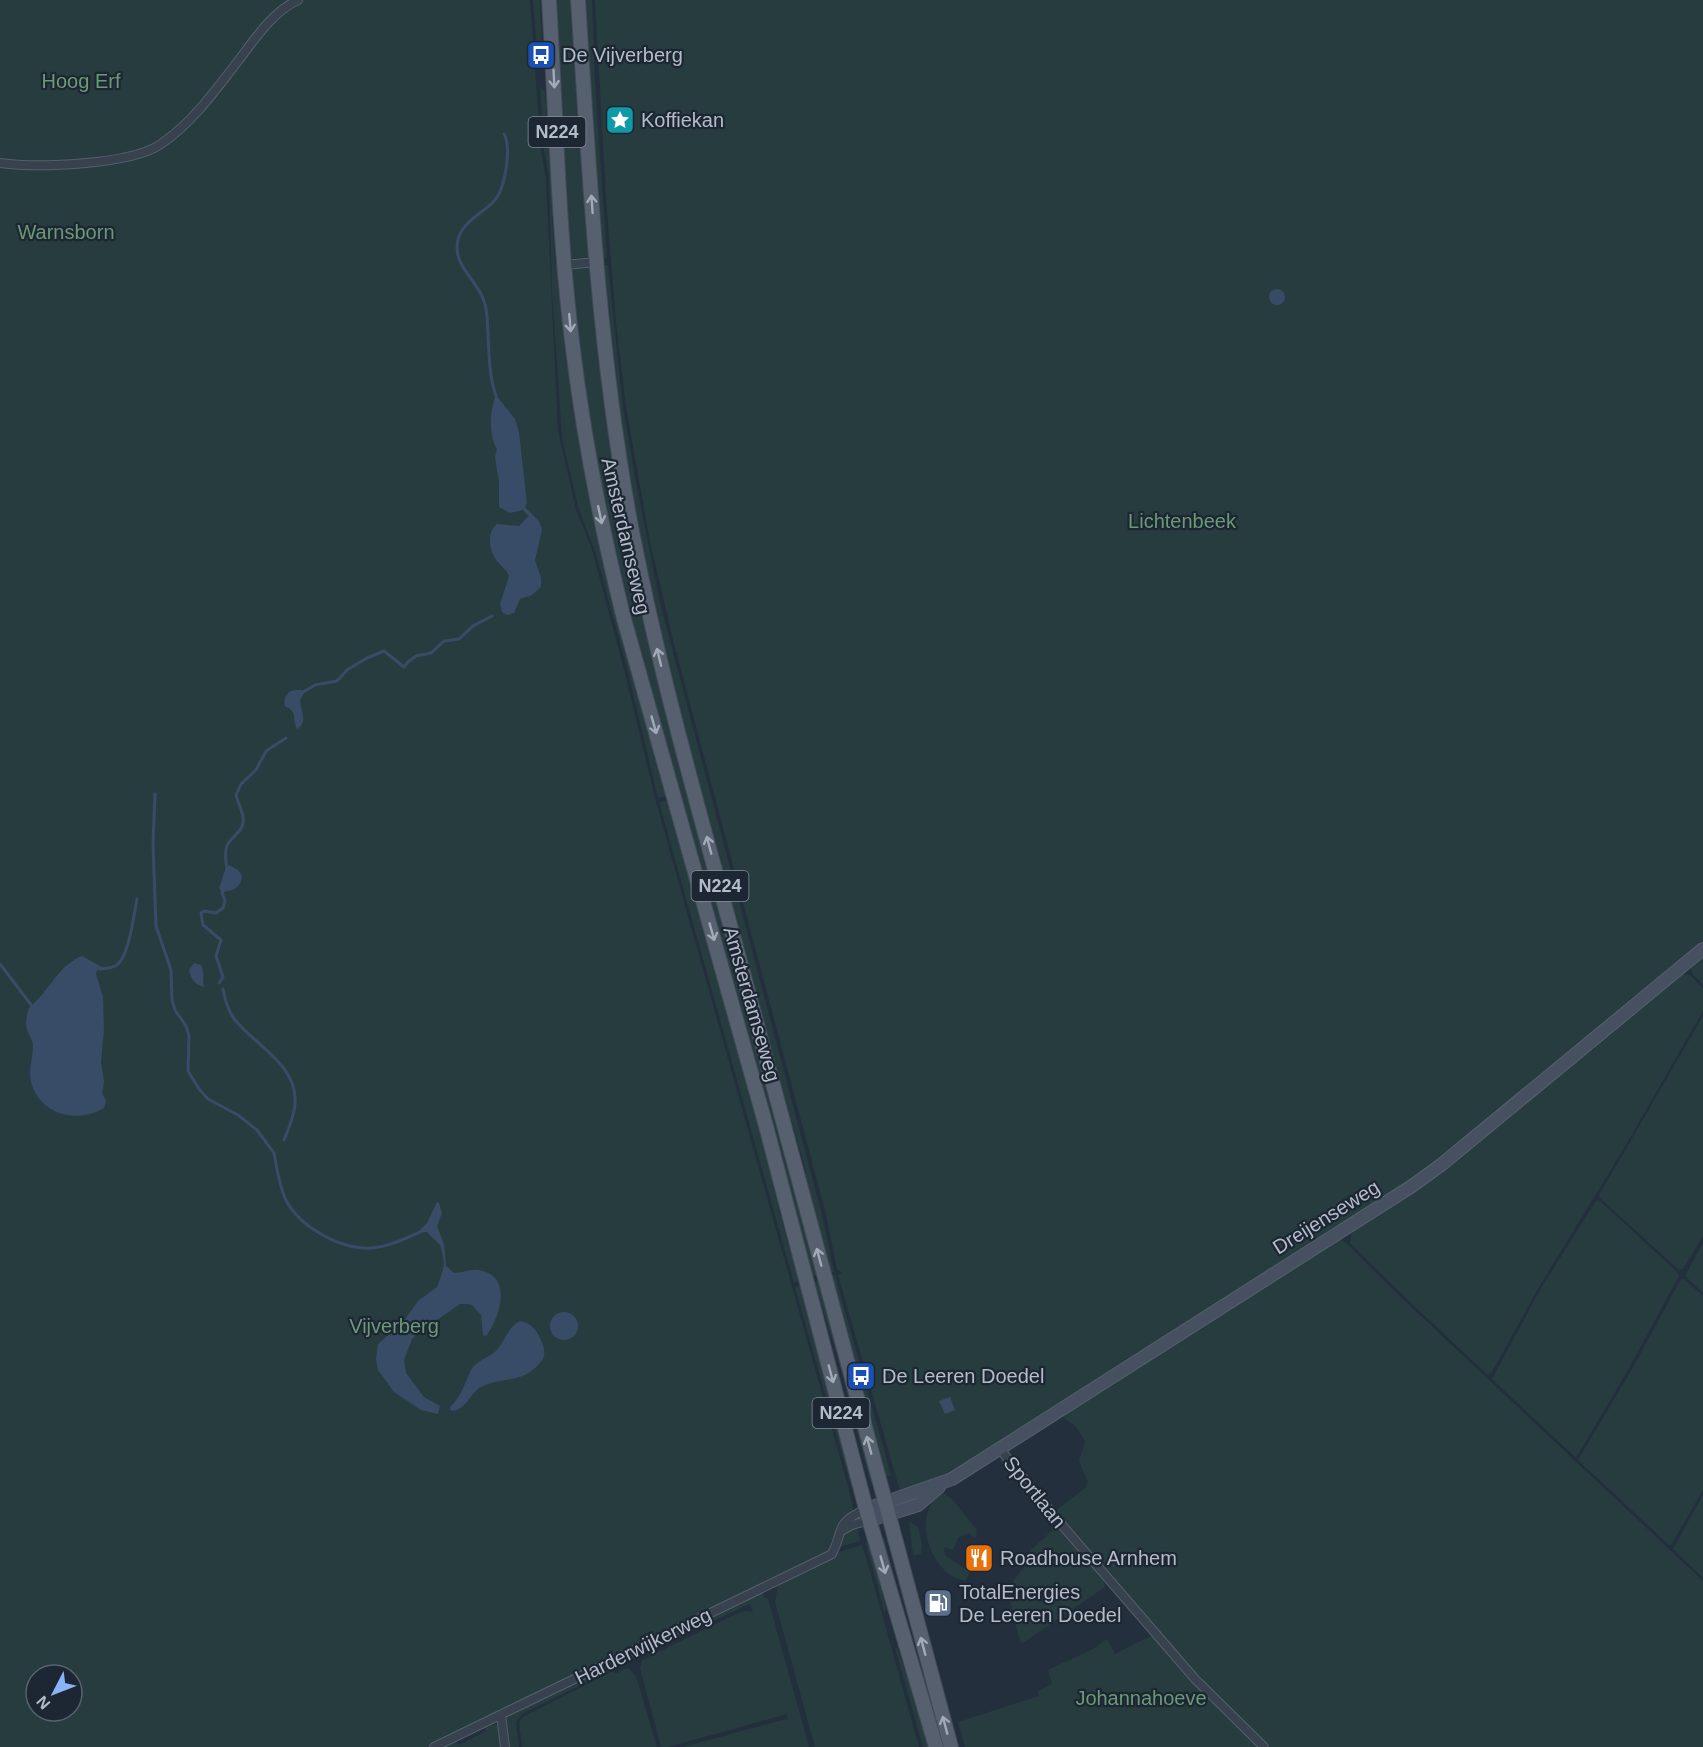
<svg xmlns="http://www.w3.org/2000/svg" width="1703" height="1747" font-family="Helvetica,sans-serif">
  <rect width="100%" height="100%" fill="#242f3e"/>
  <g fill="#263c3f" fill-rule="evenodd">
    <path d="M0,0H293L177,128L146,150L72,163L0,161Z"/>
    <path d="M303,0H530L541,151L546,179L558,430L576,510L591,546L625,673L656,802L849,1490L853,1509L838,1525L828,1552L428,1747H0V164L72,166L162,147L272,24L293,4ZM36,1675H72V1711H36Z"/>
    <path d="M533,0H540L542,44L540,45L541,60H538Z"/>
    <path d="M554,0H572L591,256L586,259L570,258Z"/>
    <path d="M586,0H592L595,82L607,258L602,256L587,61Z"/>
    <path d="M595,0H1703V945L1438,1162L954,1473L900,1491L838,1275L842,1273L837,1269L826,1214L677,655L679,654L676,652L650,542L626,407L616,323L606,198Z"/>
    <path d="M540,87L545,91L547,120L553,135L557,211L552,217L555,264L560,268L565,323L668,796L658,798L628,672L596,554L579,510L562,438L552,291L549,179L544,150Z"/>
    <path d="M606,265H608L623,407L635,477L659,599L822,1215L834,1272L828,1273L810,1205L805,1168L793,1125L779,1087L670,680L633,511L615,394L610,313L602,269Z"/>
    <path d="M587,266L592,268L613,444L818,1275L812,1277L648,686L612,550L586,413L571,270L575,267Z"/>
    <path d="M669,800L773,1172L779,1210L789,1246L801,1280L794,1283L659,802Z"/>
    <path d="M1703,955V985L1692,973L1690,965Z"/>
    <path d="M1680,974L1690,975L1703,988V1011L1623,1150L1539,1287L1492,1372L1488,1375L1413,1305L1350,1243L1352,1229Z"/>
    <path d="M1703,1016V1236L1683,1269L1679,1270L1600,1198L1599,1195Z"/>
    <path d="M1599,1200L1677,1272L1679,1276L1628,1370L1576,1458L1492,1379L1541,1288L1596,1201Z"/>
    <path d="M1339,1239L1346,1243L1407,1303L1703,1581V1747H1271L1261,1741L1209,1691L1054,1512L1085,1488L1088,1482L1079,1461L1085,1442C1082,1436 1078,1428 1073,1424C1068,1420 1065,1420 1061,1414Z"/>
    <path d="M1703,1243V1293L1685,1276Z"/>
    <path d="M835,1275L891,1475L883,1478L867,1402L829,1277Z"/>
    <path d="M1681,1279H1684L1703,1296V1490L1671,1545H1669L1578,1460L1631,1371Z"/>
    <path d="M819,1280L873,1480L870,1481L837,1355L814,1282Z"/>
    <path d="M802,1285L855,1485L851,1486L795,1287Z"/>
    <path d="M1001,1460H1004L1050,1517L1049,1518L1000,1461Z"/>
    <path d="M942,1492L953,1500L977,1530L975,1538L969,1533L958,1538L953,1550L945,1547L944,1551L946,1556L970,1572L966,1581C960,1579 954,1578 949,1574C925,1555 915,1512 942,1492Z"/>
    <path d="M1703,1495V1578L1673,1549Z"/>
    <path d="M910,1522L918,1527L922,1544L921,1554L913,1555L909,1523Z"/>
    <path d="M1058,1525L1103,1576L1105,1587L1023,1643L1020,1642L1007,1589L1025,1566L1031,1550Z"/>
    <path d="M852,1528H858L860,1541L839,1547L842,1535Z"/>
    <path d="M884,1538L907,1625L935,1709L945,1747H942L881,1539Z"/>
    <path d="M870,1542L886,1610L884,1611L866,1544Z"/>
    <path d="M862,1545L868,1564L919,1747H815L775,1602L778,1584L832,1558L838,1552Z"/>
    <path d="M760,1592L768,1599L809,1747H683L786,1719L788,1720L787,1714L668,1747H661L640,1668L642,1660L736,1614L745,1611L753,1612L750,1604L674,1639L522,1714L516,1722L519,1747H508L504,1722L508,1715Z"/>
    <path d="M1153,1635L1261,1747H965L958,1722L1039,1696L1038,1691L1052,1684L1048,1670L1093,1649L1107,1639L1115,1654Z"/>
    <path d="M895,1648H897L913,1692L930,1747H923Z"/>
    <path d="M628,1668L636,1676L657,1747H522L519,1723L523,1717L611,1672L617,1673L623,1669Z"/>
    <path d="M491,1723L499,1725L503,1747H440L454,1740L459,1745L486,1731L484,1725Z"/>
  </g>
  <g fill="#394c67">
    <circle cx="1277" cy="297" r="8"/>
    <path d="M496,395L515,419L519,432L527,503L525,507L539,521L542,530L535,560L541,578V587L532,595L520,599L514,613L507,615L502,612L500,604L509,576C506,569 502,567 497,561C489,551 486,532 497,524L519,526L529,516L523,510L510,513L499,507V483L495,457L497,449C488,434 490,410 496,395Z"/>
    <path d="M295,690H306L300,700C300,710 309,722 297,729C291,716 299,714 285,706C283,698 287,691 295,690Z"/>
    <path d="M229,865L238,870L242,876C241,888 233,891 222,892L219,888C223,880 222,872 229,865Z"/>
    <path d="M82,956L102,967V969L97,970L96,974L103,997L104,1029L101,1062L104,1082L102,1093L106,1101L104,1108C77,1124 40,1115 31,1082C28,1070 33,1058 33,1046C33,1038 26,1033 26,1024C26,1020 27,1011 30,1007C33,1003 37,1001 40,997C53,982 62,964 82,956Z"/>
    <path d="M194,963L201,965C205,972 202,980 204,987C195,985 191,979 189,970Z"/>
    <path d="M437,1202L439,1203L442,1213L437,1226L444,1244L446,1266L454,1273C462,1273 470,1269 478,1270C514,1275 500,1318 486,1336L483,1335L481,1315L472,1305L467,1304H460L450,1311L418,1333L412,1339L404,1360L406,1373L424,1397L440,1406L438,1414L421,1410L394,1392L378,1370L376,1359L378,1344L403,1322L418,1301L437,1287L440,1279L444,1266L443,1255L440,1245L427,1232L417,1233L427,1223Z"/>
    <circle cx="564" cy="1326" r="14"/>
    <path d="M520,1321C531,1323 536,1329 540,1338C545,1348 547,1356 539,1364C523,1383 503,1377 483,1386C469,1392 468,1410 451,1411L450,1407C462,1396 464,1384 471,1370C477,1360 489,1358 497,1350C505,1341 508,1327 520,1321Z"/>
    <path d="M950,1397L955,1410L945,1414L939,1401Z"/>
  </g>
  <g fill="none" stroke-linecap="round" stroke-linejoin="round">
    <g stroke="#394c67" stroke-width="3">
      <path d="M496,396C489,376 489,354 488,333C487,322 488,311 484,301C477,279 452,266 458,240C462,221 484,213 495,200C505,188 512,148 504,134"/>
      <path d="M303,692L315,685L337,681L347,670L367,658L384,651L404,667L408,662L416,656L431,653L444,641L459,639L473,626L492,616"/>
      <path d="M155,794L153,844L156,926L171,970L172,1000L175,1010L186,1026L189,1036L188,1071L199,1089L208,1099L238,1115L257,1130L274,1153"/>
      <path d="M227,870C226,862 224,853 227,846C230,837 242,833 243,823C245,814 238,804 236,795L241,784L256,770L266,751L286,738"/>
      <path d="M0,964L32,1006"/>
      <path d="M100,969C106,968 113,969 118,964C129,955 134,914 137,899"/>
      <path d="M219,983L223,977L216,956L221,940L203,925L201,913L204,911L216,913L223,908L225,901L222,892L224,890"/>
      <path d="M223,989C225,1000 228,1011 235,1020C256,1046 298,1065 295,1104C294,1117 289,1128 284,1140"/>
      <path d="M274,1153C276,1165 279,1181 283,1193C294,1225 340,1250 372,1248C388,1247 407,1238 420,1232"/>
    </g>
    <g stroke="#565f6c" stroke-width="10">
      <g id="minor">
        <path d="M0,163C37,168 131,165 161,144C192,123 215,91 238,61C255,39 272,12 298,0"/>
        <path d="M565,265L596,262"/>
        <path d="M1000,1449L1055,1517L1195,1679L1264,1747"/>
        <path d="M841,1531L852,1525L870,1520"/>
        <path d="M501,1715L505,1747"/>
        <path d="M434,1747L824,1558L832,1554C845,1528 834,1524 866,1509"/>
      </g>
    </g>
    <g stroke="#565f6c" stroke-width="14">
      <g id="secondary">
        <path d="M866,1509L952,1479L1412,1186L1441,1165L1703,949"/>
        <path d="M870,1520L918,1505L939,1487"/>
      </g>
    </g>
    <g stroke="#414a57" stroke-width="16">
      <g id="primary">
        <path d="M549,0C556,114 558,228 572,341C583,435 601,527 624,619L766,1126L866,1509L936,1747"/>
        <path d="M578,0C589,171 598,342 628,510C658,673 705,831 748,991C815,1243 883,1495 951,1747"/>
      </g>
    </g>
    <use href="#minor" stroke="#38414e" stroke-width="8"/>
    <use href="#secondary" stroke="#465061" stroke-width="12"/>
    <use href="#primary" stroke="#56606e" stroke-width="14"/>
  </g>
  <defs><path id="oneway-shaft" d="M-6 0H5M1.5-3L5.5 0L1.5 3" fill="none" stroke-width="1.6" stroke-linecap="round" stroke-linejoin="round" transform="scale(1.5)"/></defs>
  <g stroke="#a1aab7">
    <use href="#oneway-shaft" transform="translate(554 79) rotate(87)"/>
    <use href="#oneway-shaft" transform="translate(592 204) rotate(-94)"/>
    <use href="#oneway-shaft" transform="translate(570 323) rotate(85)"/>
    <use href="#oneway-shaft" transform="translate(600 515) rotate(78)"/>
    <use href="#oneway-shaft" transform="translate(659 657) rotate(-104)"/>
    <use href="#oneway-shaft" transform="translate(654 725) rotate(74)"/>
    <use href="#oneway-shaft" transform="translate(709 845) rotate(-105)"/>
    <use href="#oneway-shaft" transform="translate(712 932) rotate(74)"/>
    <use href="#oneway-shaft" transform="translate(819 1257) rotate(-105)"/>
    <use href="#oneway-shaft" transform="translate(831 1374) rotate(75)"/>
    <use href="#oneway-shaft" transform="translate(869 1445) rotate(-105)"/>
    <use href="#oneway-shaft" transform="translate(883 1565) rotate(74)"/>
    <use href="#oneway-shaft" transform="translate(923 1646) rotate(-105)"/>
    <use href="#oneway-shaft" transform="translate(945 1725) rotate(-105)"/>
  </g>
  <defs>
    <g id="bus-square" transform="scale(1.5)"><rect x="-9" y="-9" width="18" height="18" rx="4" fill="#1a4fb4" stroke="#1d2633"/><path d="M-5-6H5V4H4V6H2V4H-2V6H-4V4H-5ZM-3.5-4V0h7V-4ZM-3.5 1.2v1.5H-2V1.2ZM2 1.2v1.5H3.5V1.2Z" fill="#fff"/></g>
    <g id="sight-square" transform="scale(1.5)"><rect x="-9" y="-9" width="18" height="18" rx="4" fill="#0f9aa8" stroke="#1d2633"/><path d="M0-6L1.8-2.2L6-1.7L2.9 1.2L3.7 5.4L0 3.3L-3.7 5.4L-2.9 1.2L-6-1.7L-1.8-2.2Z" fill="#fff"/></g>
    <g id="restaurant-square" transform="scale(1.5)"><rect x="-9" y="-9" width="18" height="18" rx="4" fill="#e8710a" stroke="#1d2633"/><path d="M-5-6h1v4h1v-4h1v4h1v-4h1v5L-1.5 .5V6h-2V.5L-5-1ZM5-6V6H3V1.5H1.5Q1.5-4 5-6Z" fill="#fff"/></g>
    <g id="fuel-square" transform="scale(1.5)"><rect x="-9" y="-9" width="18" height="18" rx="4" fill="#5c6f8a" stroke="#1d2633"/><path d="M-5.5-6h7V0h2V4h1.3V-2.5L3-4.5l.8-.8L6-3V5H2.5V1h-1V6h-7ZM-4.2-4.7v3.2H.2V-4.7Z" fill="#fff"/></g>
  </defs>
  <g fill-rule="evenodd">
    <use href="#bus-square" x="541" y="55"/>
    <use href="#sight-square" x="620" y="120"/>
    <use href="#bus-square" x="861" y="1376"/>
    <use href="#restaurant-square" x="979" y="1558"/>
    <use href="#fuel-square" x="938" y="1603"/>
  </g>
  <g text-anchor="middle" stroke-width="4.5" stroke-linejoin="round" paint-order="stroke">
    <g fill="#1d2633" stroke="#878f9c" stroke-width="1.5">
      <rect x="528.5" y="117" width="57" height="30" rx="4.5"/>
      <rect x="691.5" y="871" width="57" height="30" rx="4.5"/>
      <rect x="812.5" y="1398" width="57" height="30" rx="4.5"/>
    </g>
    <g font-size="18" font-weight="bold" fill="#b4bcc9">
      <text x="557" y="138">N224</text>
      <text x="720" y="892">N224</text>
      <text x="841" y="1419">N224</text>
    </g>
    <g font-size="20" fill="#b4bcc9" stroke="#1d2633" text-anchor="start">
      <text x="562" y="62">De Vijverberg</text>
      <text x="641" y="127">Koffiekan</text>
      <text x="882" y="1383">De Leeren Doedel</text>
      <text x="1000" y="1565">Roadhouse Arnhem</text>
      <text x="959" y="1599">TotalEnergies<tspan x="959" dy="23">De Leeren Doedel</tspan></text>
    </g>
    <g font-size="20" fill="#6b9a76" stroke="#1d2633">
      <text x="81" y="88">Hoog Erf</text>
      <text x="66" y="239">Warnsborn</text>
      <text x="1182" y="528">Lichtenbeek</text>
      <text x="394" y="1333">Vijverberg</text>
      <text x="1141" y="1705">Johannahoeve</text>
    </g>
    <g font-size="20" fill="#b4bcc9" stroke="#1d2633">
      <text transform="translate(626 536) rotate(77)" y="7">Amsterdamseweg</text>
      <text transform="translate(752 1004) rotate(74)" y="7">Amsterdamseweg</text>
      <text transform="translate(1326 1217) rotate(-32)" y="7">Dreijenseweg</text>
      <text transform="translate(1035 1492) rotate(51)" y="7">Sportlaan</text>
      <text transform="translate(643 1646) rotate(-26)" y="7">Harderwijkerweg</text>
    </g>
  </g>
  <g transform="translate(54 1693) rotate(228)"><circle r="28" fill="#1d2633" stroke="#59626f" stroke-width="1.5"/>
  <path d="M0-4.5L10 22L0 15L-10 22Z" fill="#8ab4f8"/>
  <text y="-9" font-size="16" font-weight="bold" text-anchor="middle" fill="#b4bcc9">N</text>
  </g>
</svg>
